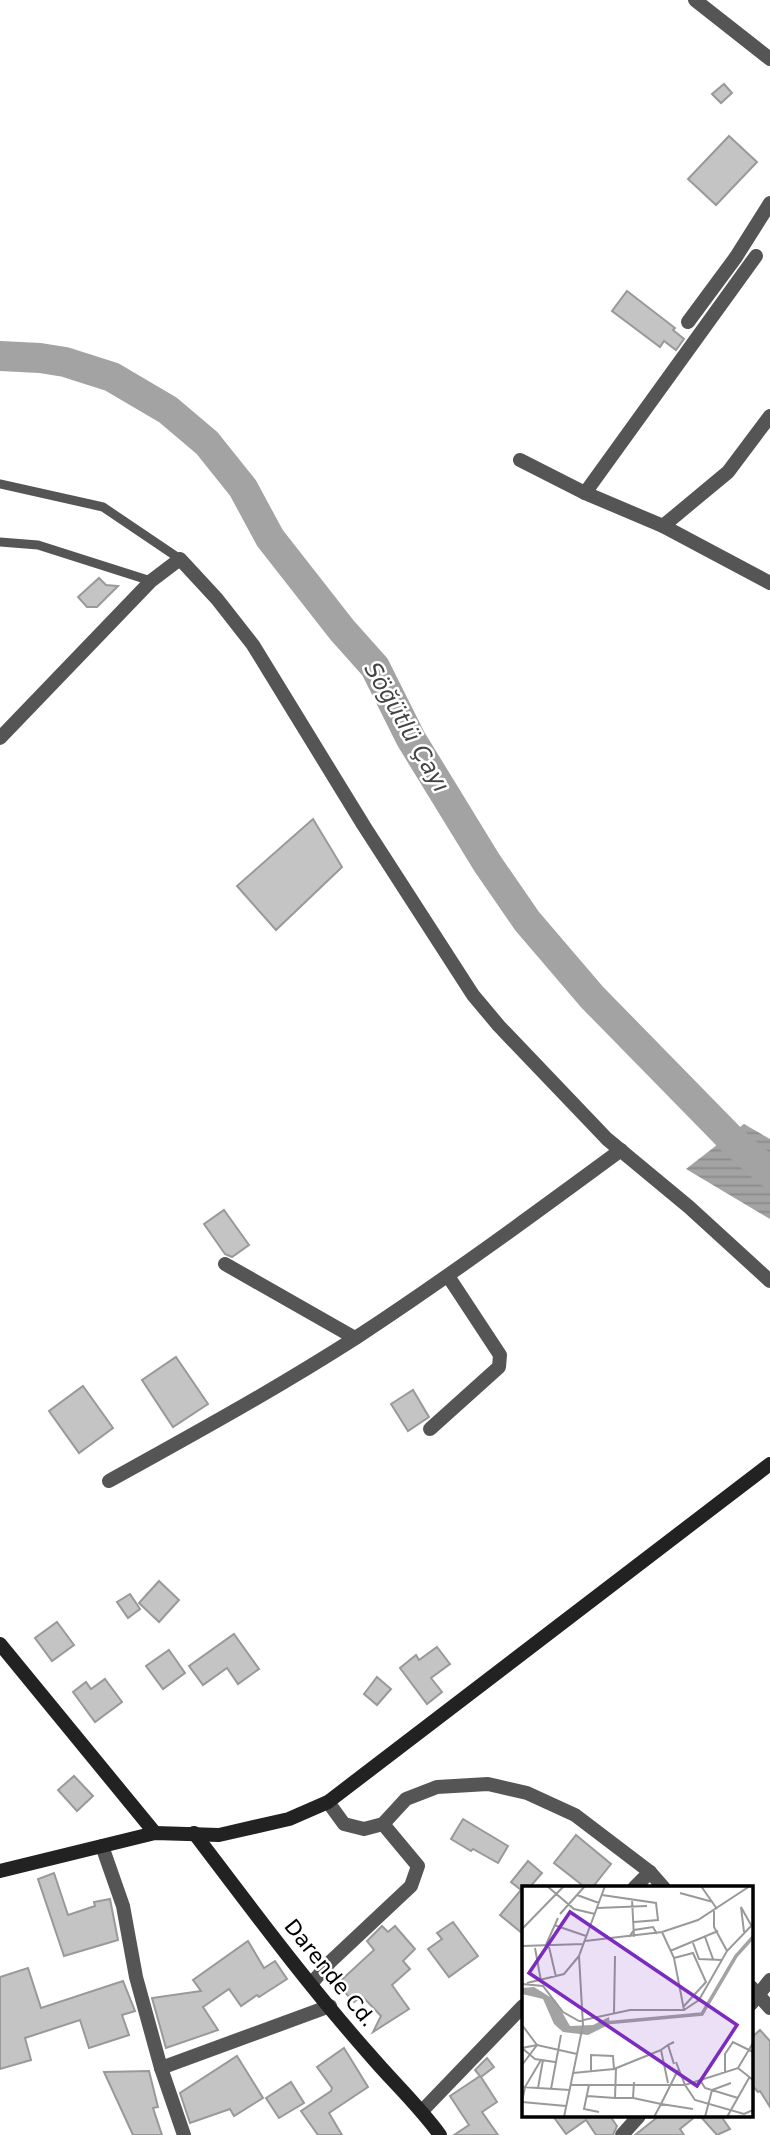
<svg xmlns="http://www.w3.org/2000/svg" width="770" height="2135" font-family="'DejaVu Sans',sans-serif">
  <defs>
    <pattern id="water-rules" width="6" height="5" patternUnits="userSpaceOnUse" patternTransform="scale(1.75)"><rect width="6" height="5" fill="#a3a3a3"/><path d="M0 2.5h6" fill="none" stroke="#8b8b8b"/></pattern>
  </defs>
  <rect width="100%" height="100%" fill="#fff"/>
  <path fill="url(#water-rules)" d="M744,1124L770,1139V1219L686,1169Z"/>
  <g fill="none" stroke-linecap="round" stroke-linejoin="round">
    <path stroke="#a3a3a3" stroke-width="30" d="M0,356L40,358L65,362L112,377L168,410L207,443L243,488L270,538L342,630L375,667L411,739L487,863L527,921L592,997L733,1141L770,1173"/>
  </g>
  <g fill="#c4c4c4" stroke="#999" stroke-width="2">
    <path d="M724,84L732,93L721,103L712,94Z"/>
    <path d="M729,136L757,162L716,205L688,179Z"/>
    <path d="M627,291L675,328L673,330L684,339L676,350L664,341L660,347L612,311Z"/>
    <path d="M99,578L106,585L118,586L97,607H87L78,597Z"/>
    <path d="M313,819L342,867L276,930L237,886Z"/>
    <path d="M224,1210L249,1245L232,1257L225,1254L204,1224Z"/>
    <path d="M176,1357L208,1404L173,1427L142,1380Z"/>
    <path d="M83,1386L113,1428L79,1453L49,1411Z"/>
    <path d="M413,1390L429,1417L408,1431L391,1404Z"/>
    <path d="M159,1581L179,1600L159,1622L139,1603Z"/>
    <path d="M130,1594L140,1609L128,1618L117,1602Z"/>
    <path d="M57,1622L74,1645L52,1661L35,1638Z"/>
    <path d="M234,1634L259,1669L238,1684L227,1668L203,1685L189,1666Z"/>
    <path d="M437,1647L450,1664L431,1678L442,1692L427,1704L400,1668L416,1655L419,1660Z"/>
    <path d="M169,1650L185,1673L163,1689L146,1666Z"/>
    <path d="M377,1677L391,1689L377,1705L364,1694Z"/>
    <path d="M105,1679L122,1702L95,1722L73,1692L86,1682L91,1689Z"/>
    <path d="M74,1776L93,1796L77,1811L58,1790Z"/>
    <path d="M463,1819L508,1846L498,1863L473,1849L471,1851L451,1839Z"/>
    <path d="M576,1835L611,1864L592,1888H586L554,1863Z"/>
    <path d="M528,1861L542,1873L529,1888H523V1934L500,1915L521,1890L511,1882Z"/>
    <path d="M54,1873L68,1915L95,1906L94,1902L110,1899L118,1940L64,1956L38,1879Z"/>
    <path d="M453,1922L478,1956L449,1977L428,1949L442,1939L437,1933Z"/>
    <path d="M382,1926L388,1932L395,1926L415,1949L403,1961L410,1969L392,1985L409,2009L373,2032L381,2016L362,1996L354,2002L337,1984L374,1950L367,1941Z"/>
    <path d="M248,1941L264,1968L275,1961L287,1979L259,1997L257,1995L241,2006L229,1989L203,2007L218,2030L166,2048L152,1998L201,1991L193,1980Z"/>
    <path d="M28,1968L41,2008L123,1981L135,2011L122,2015L129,2035L89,2048L80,2020L25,2038L31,2060L0,2069V1977Z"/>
    <path d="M760,2030L770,2041V2107L760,2091L758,2092L751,2084V2038Z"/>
    <path d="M344,2048L368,2087L329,2113L342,2135H318L301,2111L331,2091L332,2088L317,2067Z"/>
    <path d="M237,2056L263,2098L234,2116L230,2109L190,2123L180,2093Z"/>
    <path d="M487,2058L494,2067L481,2077L497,2102L482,2112L498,2135H454L469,2125L450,2096L480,2076L475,2070Z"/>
    <path d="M149,2071L158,2107L153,2108L162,2135H133L104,2072Z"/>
    <path d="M291,2082L304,2103L279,2118L266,2098Z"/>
    <path d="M553,2116H610L617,2126L613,2135H596L586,2120L566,2134Z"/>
    <path d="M659,2116H696L680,2129L684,2135H635Z"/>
    <path d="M700,2116H721L730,2129L717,2135Z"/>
  </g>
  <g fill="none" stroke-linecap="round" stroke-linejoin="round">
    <g stroke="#555" stroke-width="9">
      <path d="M0,484L103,507L180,559"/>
      <path d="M0,542L38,545L151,581"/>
    </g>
    <g stroke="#555" stroke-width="14">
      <path d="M695,0L770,59"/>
      <path d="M688,322L736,257L770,203"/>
      <path d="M520,460L585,493L756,256"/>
      <path d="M585,493L663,526L728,472L770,416"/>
      <path d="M663,526L770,583"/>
      <path d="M0,738L151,581L180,559L217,599L253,645L364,826L473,995L499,1026L607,1139L689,1207L770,1281"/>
      <path d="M225,1264L355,1338"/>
      <path d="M430,1429L499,1367L500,1355L448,1276"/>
      <path d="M109,1481C192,1435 276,1389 357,1337C447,1278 534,1214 621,1150"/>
      <path d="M328,1802L344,1824L364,1829L383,1824L406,1799L437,1787L488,1784L527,1793L575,1815L650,1872L664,1888"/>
      <path d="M102,1846L123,1906L136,1977L161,2068L184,2135"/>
      <path d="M634,1888L650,1872"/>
      <path d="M311,1984L330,1962L411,1886L418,1866L383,1824"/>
      <path d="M751,1987L770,2008"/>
      <path d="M751,2004L770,1980"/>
      <path d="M161,2068L330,2006"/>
      <path d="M422,2111L523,2006"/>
      <path d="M622,2135L639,2116"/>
    </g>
    <g stroke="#222" stroke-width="14">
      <path d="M0,1644L155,1833"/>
      <path d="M194,1833C251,1908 307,1984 370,2055C393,2082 419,2106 440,2135"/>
      <path d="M0,1871L155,1833L219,1835L289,1819L328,1802L770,1464"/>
    </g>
  </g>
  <g text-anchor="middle" stroke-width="5" stroke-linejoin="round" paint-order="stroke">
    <g font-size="21" fill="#000" stroke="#fff">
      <text transform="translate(330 1973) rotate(51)" y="7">Darende Cd.</text>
    </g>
    <g font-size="23" font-style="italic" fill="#444" stroke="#fff">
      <text transform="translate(407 727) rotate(60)" y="8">Söğütlü Çayı</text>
    </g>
  </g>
  <g transform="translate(522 1886)">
    <rect width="231" height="231" fill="#fff"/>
    <path d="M12,101L33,114L48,140L71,139L87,131L88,138L66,149L41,146L32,138L21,113L0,108V102Z" fill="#a3a3a3"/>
    <path fill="none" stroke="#a3a3a3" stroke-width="3.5" d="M83,137L180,128L214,70L231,51"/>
    <path fill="none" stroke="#999" stroke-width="2" d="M25,0L52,23L73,28M179,0L195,23M158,7L191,16M55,9L77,17M80,9L134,17L136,34L112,36M110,13L112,51M75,22L125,20M192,25V41L205,65M38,28L63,0M32,39L64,50M0,43L42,0M222,46L219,21L229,39M107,51L112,44L131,41L135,48M183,51L191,73M63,55L140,46L176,34L228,0M171,57L177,73L200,74M0,60L61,58M23,61L36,32M27,61L34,91M13,62L19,95M148,65L196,45M152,72L171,67L184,96L162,120M5,97L42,88L57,70M0,98L21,100L41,126L57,135L108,124H162L152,72L140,46M162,124L177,114L205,65L231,38M92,127L93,70M0,139L15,159L0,179M152,156L146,159L152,178M146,159L139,164L146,197M0,162L15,159L55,168M0,162L13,173L33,176M154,176L163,199L216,182L231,194M94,182L93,212H111M216,182L231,157M156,184L139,218L171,223M69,185V169L91,170L92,183L139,164M203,186V168L211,156L231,166M51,187L92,183M178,194L183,202L216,212M112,196L111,212L139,218L132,231M49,199H163L173,214L222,228L231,224M67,199L62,223L77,226M0,201L48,204M16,202L21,174M29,203L39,149M65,210L93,212M0,216L3,201L19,174M0,216L44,220M42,231L61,139L57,70L83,0M183,231L190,204L209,197M205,231L227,192"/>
    <path fill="#7b2cbf" fill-opacity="0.15" stroke="#7b2cbf" stroke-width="3.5" d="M48,26L215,139L175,200L7,87Z"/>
    <rect width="231" height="231" fill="none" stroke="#000" stroke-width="3.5"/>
  </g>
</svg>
